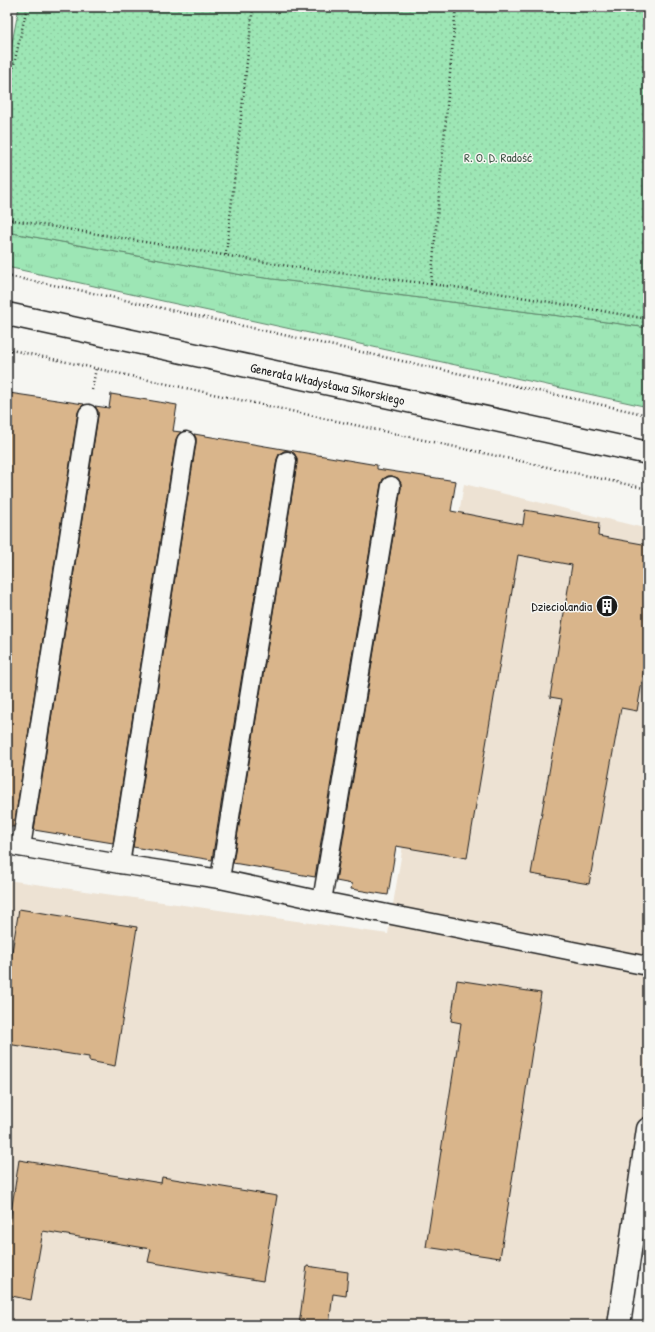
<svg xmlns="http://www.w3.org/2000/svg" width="655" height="1332" font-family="'Patrick Hand',sans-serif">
  <defs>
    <pattern id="grass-tufts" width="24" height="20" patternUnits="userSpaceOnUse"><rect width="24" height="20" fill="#9de6b5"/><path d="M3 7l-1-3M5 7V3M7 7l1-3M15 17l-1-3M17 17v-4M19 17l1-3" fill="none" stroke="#87c59b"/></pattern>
    <pattern id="garden-dots" width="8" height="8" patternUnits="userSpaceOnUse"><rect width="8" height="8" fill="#9de6b5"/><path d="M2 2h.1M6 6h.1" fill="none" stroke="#87c59b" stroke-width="1.8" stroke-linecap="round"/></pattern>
  </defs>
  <rect width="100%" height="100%" fill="#f6f6f2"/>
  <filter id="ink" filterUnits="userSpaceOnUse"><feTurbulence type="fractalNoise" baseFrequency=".025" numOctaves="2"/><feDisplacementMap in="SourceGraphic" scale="8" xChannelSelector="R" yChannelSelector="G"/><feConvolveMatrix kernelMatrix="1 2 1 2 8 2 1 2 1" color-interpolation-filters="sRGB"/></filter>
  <g filter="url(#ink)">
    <path fill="#ede2d3" d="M464,484L648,529V1109L612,1325H7V880L388,934Z"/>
    <path fill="url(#grass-tufts)" stroke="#5c8168" d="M7,232L242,275L614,323L648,328V407L7,267Z"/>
    <path fill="url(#garden-dots)" stroke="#5c8168" d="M19,7H648V328L614,323L242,275L7,232V68Z"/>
    <g fill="#d9b58b" stroke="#1c1c1c">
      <path d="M9,393L84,404L80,408L78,412L14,827L7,826V407Z"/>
      <path d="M111,394L177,405L173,431L181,432L178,435L176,439L113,843L34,830L98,416V411L95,406L109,408Z"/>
      <path d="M194,434L377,465V469L456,481L451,511L523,525L525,510L599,523L598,536L648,545V647L637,711L621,708L589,884L531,874L562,699L550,697L572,565L518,555L467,858L396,846L388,895L351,889L352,884L336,881L401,488V483L398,478L392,476H388L383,479L381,484L315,877L233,863L297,463V458L294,453L288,451H284L279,454L277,459L212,860L133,847L196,443V438Z"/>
      <path d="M19,909L111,924V923L137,927L115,1066L89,1061V1057L7,1044V982Z"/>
      <path d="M457,980L541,993L500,1258L426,1247L461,1023L451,1021Z"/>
      <path d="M19,1160L161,1183L162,1177L277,1196L263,1281L148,1262L151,1249L43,1231L31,1300L7,1295V1239Z"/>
      <path d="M307,1266L348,1272L346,1296L333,1294L329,1325H299Z"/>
    </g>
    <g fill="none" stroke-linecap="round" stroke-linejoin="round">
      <g stroke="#1c1c1c" stroke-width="21">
        <g id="lane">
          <path d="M7,845L120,864L220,879L322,901L648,966"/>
          <path d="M21,847L88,414"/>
          <path d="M120,864L186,441"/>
          <path d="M220,879L287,461"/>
          <path d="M322,901L391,486"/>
        </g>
      </g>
      <g stroke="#1c1c1c" stroke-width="25">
        <path id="street" d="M619,1325L648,1129"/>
      </g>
      <g stroke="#1c1c1c" stroke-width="25">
        <g id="secondary">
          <path id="s1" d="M7,314L648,453"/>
        </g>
      </g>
      <g stroke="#1c1c1c" stroke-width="2.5" stroke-dasharray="1 3" stroke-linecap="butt">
        <path d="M7,95L27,7"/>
        <path d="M7,219L307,269L431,284L456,7"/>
        <path d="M226,255L253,7"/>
        <path d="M7,276L79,290L648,415"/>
        <path d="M431,284L492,292L648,319"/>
        <path d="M647,319L648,298"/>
        <path d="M7,349L648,489"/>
        <path d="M92,390L96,368"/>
      </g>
      <use href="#lane" stroke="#f6f6f2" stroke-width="18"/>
      <use href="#street" stroke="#f6f6f2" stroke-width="22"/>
      <use href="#secondary" stroke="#f6f6f2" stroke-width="22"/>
    </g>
  </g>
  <defs>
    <g id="building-disc" transform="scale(1.15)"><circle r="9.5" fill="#1c1c1c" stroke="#f6f6f2"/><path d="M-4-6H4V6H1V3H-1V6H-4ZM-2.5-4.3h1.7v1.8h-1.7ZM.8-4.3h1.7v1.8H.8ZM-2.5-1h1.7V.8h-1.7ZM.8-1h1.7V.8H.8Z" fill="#fff"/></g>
  </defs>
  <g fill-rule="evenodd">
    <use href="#building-disc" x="607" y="606"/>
  </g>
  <g text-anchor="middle" stroke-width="3" stroke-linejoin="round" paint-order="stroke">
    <g font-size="13" fill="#43594a" stroke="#f6f6f2">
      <text x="498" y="162">R. O. D. Radość</text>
    </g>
    <g font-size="13" fill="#1c1c1c" stroke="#f6f6f2">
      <text dy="5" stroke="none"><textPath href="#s1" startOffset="328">Generała Władysława Sikorskiego</textPath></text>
    </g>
    <g font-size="13" fill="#1c1c1c" stroke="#f6f6f2" text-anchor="end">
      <text x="592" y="611">Dzieciolandia</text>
    </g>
  </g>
  <rect width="655" height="1332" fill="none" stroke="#f6f6f2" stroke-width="24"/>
  <rect x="12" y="12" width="631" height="1308" fill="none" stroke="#1c1c1c" stroke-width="1.5" filter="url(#ink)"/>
</svg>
